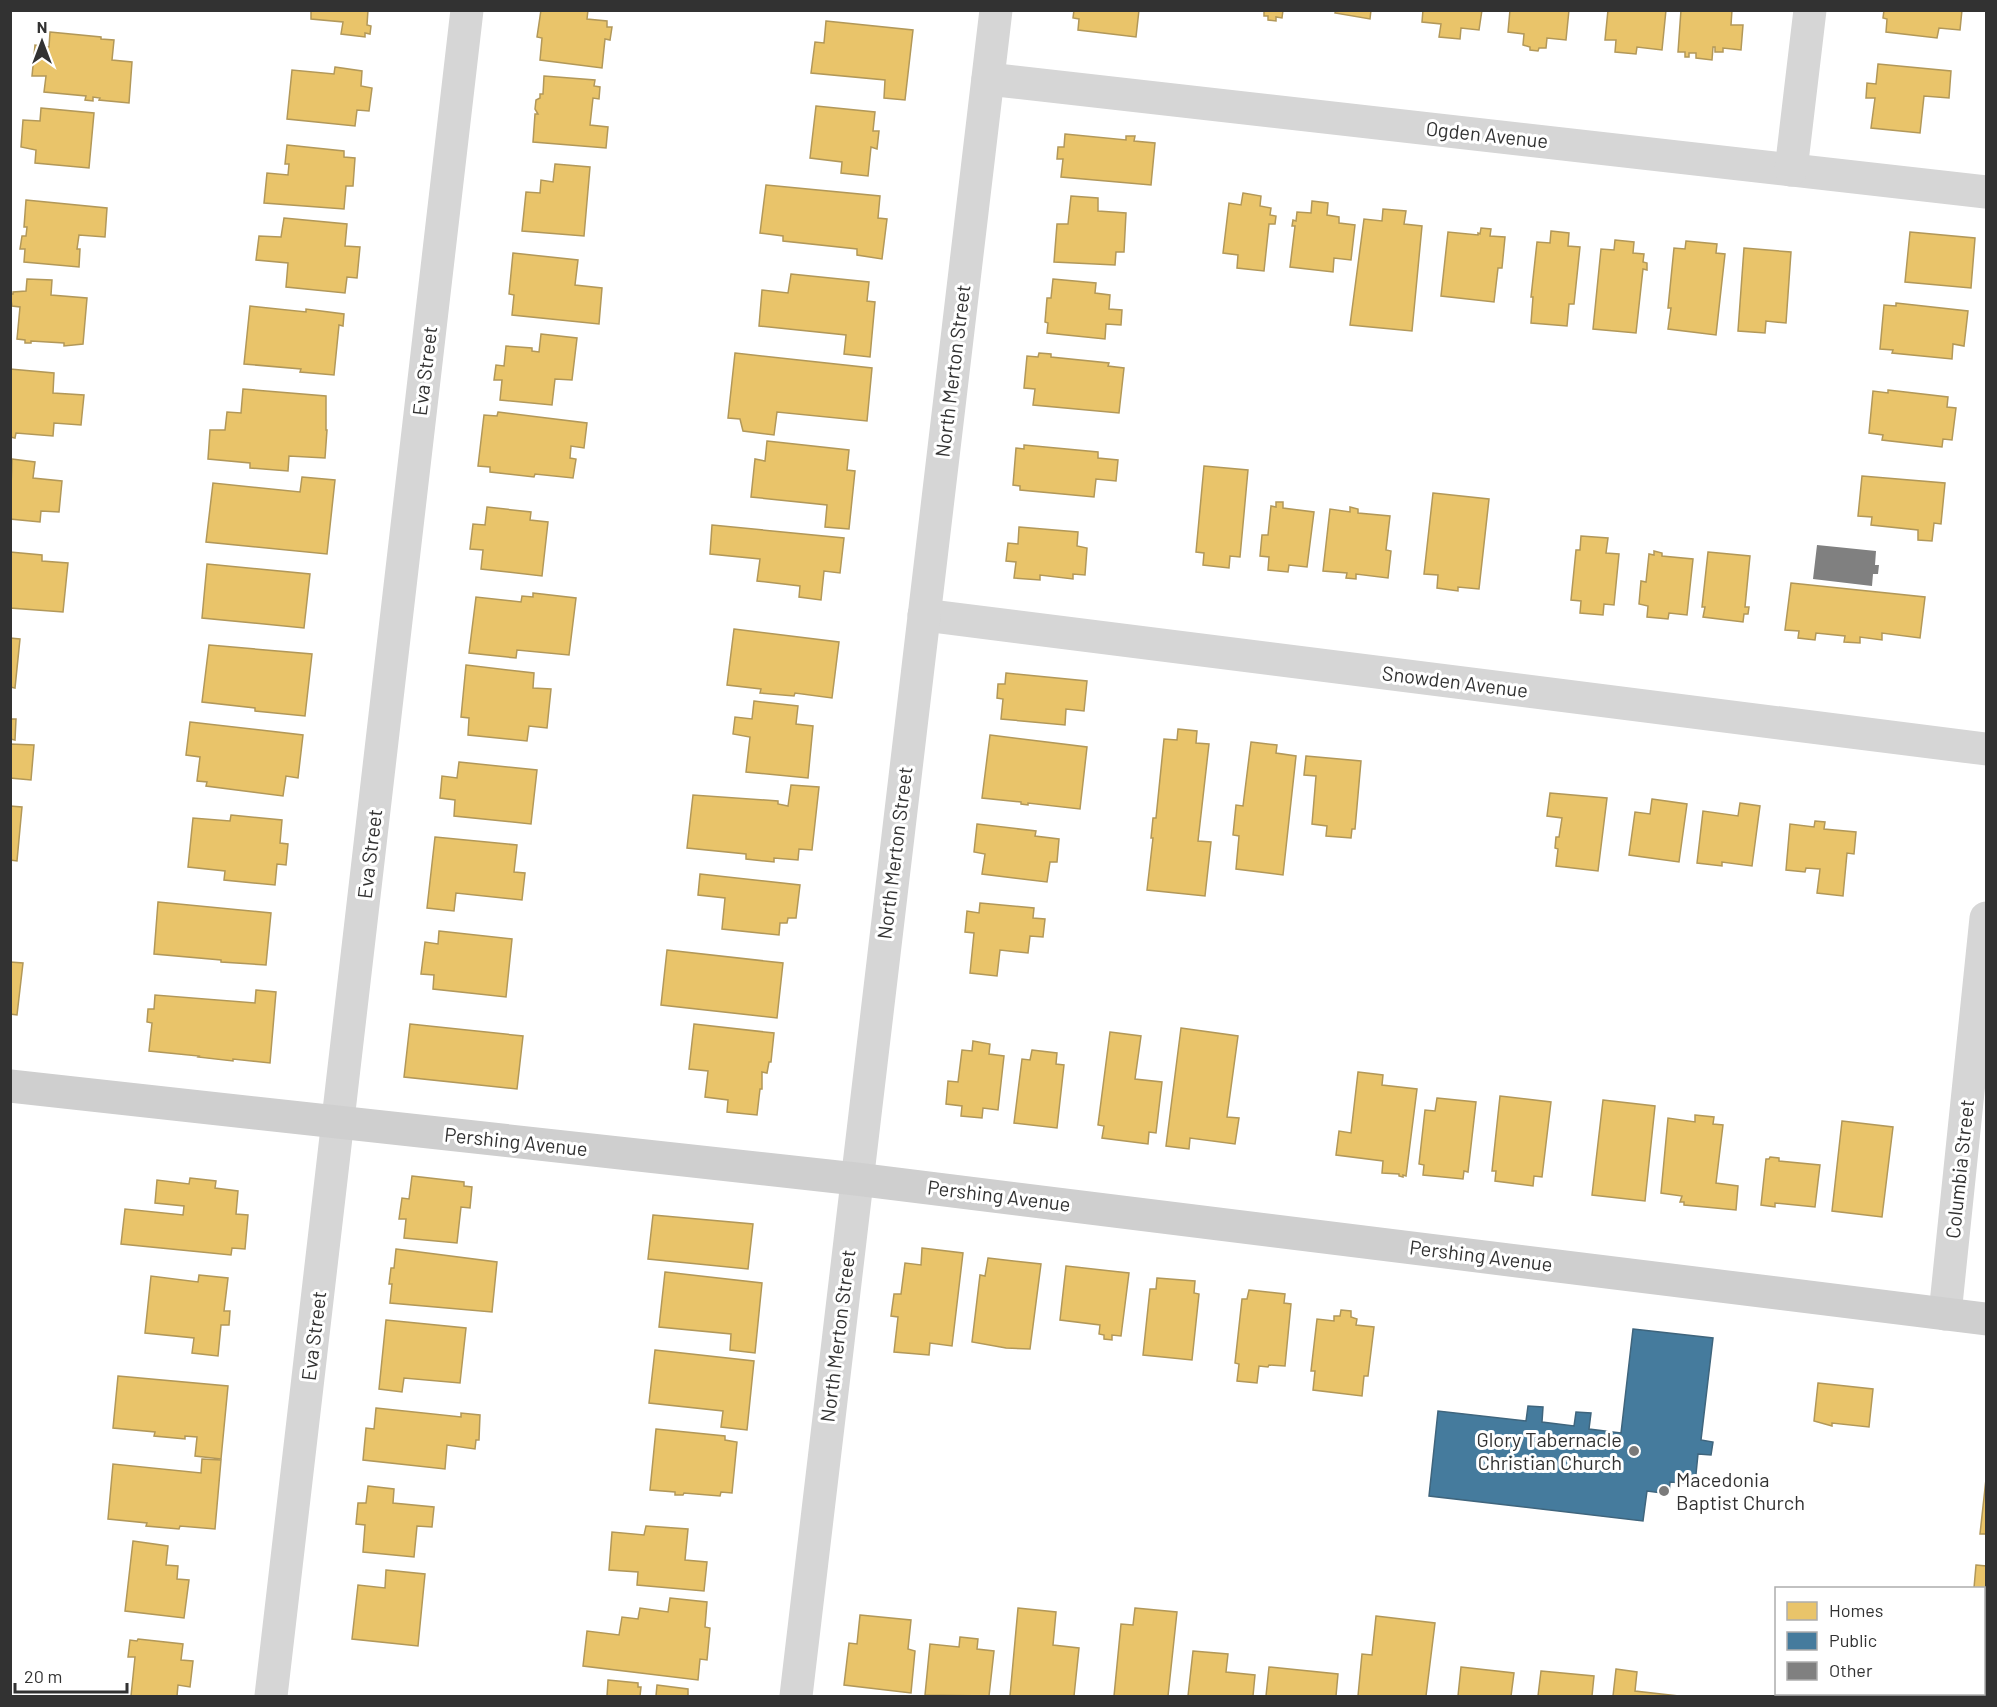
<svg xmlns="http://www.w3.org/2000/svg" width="1997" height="1707" font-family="Barlow,sans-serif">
  <rect width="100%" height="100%" fill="#fff"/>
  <g fill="#e9c46a" stroke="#b29859" stroke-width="1.5">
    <path d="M311,10H368L367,25L371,26L370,34L365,33V37L341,34L343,22L311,19Z"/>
    <path d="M541,10H588L587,19L607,21V27H612L610,40L605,39L602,68L540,60L542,38L537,37Z"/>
    <path d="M1074,10H1139L1136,37L1078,30L1079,19L1073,18Z"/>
    <path d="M1264,10H1283L1282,18L1276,17V21L1268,20V16H1264Z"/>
    <path d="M1336,10H1371L1370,19L1335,13Z"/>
    <path d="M1423,10H1482L1479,30L1461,28L1460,39L1439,37L1441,24L1422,22Z"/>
    <path d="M1510,10H1569L1566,40L1547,38L1546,48H1539L1538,51L1530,50V47L1523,45L1524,34L1508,32Z"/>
    <path d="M1608,10H1666L1662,50L1637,47L1636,54L1615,52L1616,40H1605Z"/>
    <path d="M1681,10H1732L1731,25H1743L1741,50L1723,48V52H1715V47H1713L1712,60L1696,58V53H1689V57H1685V52H1678Z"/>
    <path d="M1884,10H1962L1960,30L1939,28L1937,38L1886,32L1887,19L1883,18Z"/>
    <path d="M826,21L913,30L905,100L884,98L885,80L811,73L815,42L824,43Z"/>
    <path d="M50,32L101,37V39L114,40L112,60L132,62L129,103L99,100L100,98L93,97V101L85,100L86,96L44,92L46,76H32L35,45L49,47Z"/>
    <path d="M1878,64L1951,71L1949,98L1924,96L1920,133L1871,128L1875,98H1866L1867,83L1876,84Z"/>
    <path d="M335,67L362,71L361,86L372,88L369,111L357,110L355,126L287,119L292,70L334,74Z"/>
    <path d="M544,76L595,80L594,86L600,87L599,99L593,98L590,125L608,127L606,148L533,142L535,114H538L535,109L536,100L540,98V94H543Z"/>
    <path d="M816,106L875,112L873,131H879L877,149L871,147L868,176L841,173L842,162L810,158Z"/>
    <path d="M41,108L94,113L89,168L35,163L36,150L21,147L23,120L40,121Z"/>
    <path d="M1065,134L1126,140V136H1135L1134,141L1155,143L1151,185L1061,177L1063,159H1057L1058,147H1064Z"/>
    <path d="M287,145L344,151V157L355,158L353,186H346L344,209L264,203L267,173L288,175L289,164H285Z"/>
    <path d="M555,164L590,167L584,236L522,231L526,192L540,193L541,180L553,182Z"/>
    <path d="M766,185L880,196L878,218L887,219L882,259L857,255V249L783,241V236L760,233Z"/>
    <path d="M1243,193L1261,196L1260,206L1271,208L1270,215L1276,216L1275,224H1269L1264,271L1237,268L1238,255L1223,253L1229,203L1241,205Z"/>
    <path d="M1071,196L1098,198V211L1126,213L1124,252H1116L1115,265L1054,262L1057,224H1068Z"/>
    <path d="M26,200L107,208L105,237L79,235L77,249H80L79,267L24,262L25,249H20L22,236H26L27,227H24Z"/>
    <path d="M1312,201L1328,203L1327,215L1339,217V223L1355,225L1351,260L1334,258L1333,272L1290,267L1295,226H1292L1293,220L1296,221L1297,212L1311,213Z"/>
    <path d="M1383,209L1406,211L1404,224L1422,226L1412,331L1350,325L1364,219L1382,221Z"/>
    <path d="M284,218L347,224L345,246L360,247L357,278L347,277L345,293L286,287L288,263L256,260L259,236L281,237Z"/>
    <path d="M1481,228L1491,229L1490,236L1505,237L1502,268H1498L1494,302L1441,296L1448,232L1478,235V233L1480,234Z"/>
    <path d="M1551,231L1569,233L1568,246L1580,247L1574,304H1569L1567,326L1531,323L1533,297H1531L1537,242L1550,243Z"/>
    <path d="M1910,232L1975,238L1971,288L1905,282Z"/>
    <path d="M1615,240L1634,242L1633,253L1644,254L1643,262L1647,263V270L1643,269L1636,333L1593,329L1601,249L1614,250Z"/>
    <path d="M1686,241L1717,244L1716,253L1725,254L1716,335L1668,329L1671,308H1668L1674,248L1685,249Z"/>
    <path d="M1744,248L1791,252L1786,323L1766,321L1765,333L1738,331Z"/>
    <path d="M513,253L578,260L575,285L602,288L599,324L512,315L514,295L509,294Z"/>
    <path d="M791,274L869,282L867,301L875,302L870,357L844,354L846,335L759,326L762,290L788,293Z"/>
    <path d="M27,279L52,280L51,295L87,298L83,344L64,346V343L31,341V343H25V340L17,339L20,307L12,306L10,294H13V292L26,291Z"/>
    <path d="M1053,279L1096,283L1095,293L1110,295L1109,309L1122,310L1121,325L1106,324L1105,339L1047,333L1048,323L1045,322L1047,298H1051Z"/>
    <path d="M1896,303L1968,311L1964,346L1953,344L1952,359L1892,353L1893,350L1880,349L1884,305L1896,306Z"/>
    <path d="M250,306L306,312V309L344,314L343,326L339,325L334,375L300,372L301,369L244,364Z"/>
    <path d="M541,334L577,338L572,380L555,379L552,405L500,400L502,380H494L496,365L504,366L506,346L532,348V351L539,352Z"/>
    <path d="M735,353L872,368L867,421L777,412L774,435L743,431L740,419L728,418Z"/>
    <path d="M1039,353L1051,354V357L1109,363L1108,366L1124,368L1119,413L1033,405L1035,389L1024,388L1027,356L1038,357Z"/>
    <path d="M10,369L54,373L53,393L84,395L81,425L54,423L53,436L16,433L15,438L10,437Z"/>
    <path d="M243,389L326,396V430H327L325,458L289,456L288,471L250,468V463L208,459L210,430H225L227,412L241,413Z"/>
    <path d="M1888,390L1948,397L1947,407L1956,408L1952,440L1943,439L1942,447L1882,440L1883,435L1869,433L1873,391L1888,393Z"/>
    <path d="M498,412L587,423L584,448L571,446L570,458L576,459L573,478L535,474L534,477L490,472V467L478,466L484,415L497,416Z"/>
    <path d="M767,441L849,450L847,470L855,471L849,529L825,527L827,505L751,497L755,459L765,461Z"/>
    <path d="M1024,445L1098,452V458L1118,460L1116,481L1096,479L1094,497L1020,490V486L1013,485L1016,448L1024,449Z"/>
    <path d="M12,459L35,462L33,478L62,481L59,512L41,511L40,522L10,519Z"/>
    <path d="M1204,466L1248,470L1240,557L1230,556L1229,568L1203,565L1204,553L1196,552Z"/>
    <path d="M1862,476L1945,483L1941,524L1934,523L1932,541L1918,540V530L1871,525L1872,517L1858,516Z"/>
    <path d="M302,477L335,480L327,554L206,542L213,483L300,492Z"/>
    <path d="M1433,493L1489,499L1479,589L1458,587V591L1437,588L1438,575L1424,574Z"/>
    <path d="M1276,502H1283V508L1314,512L1307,567L1289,565L1288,572L1268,570L1269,557L1260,556L1262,535H1268L1271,506L1276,507Z"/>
    <path d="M487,507L531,512L530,520L548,522L542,576L481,569L483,550L470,549L473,524L485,525Z"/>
    <path d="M1350,507L1358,509V513L1390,516L1386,550L1391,551L1388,578L1356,574V579L1346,578L1347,573L1323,571L1330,509L1350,512Z"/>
    <path d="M712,525L844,538L840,573L824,571L821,600L799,597L800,586L757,581L760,559L710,554Z"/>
    <path d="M1019,527L1078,532L1077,546L1087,548L1085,575L1073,574V579L1040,575V580L1014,578L1016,562L1006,561L1008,543L1018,544Z"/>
    <path d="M1581,536L1608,538L1606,553L1619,554L1614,605L1604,604L1603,615L1580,613L1581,601L1571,600L1576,550H1580Z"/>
    <path d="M1654,551L1662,553V556L1693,559L1687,615L1669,613L1668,619L1647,617L1648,606L1639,604L1641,581L1646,582L1649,554L1654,555Z"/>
    <path d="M10,552L42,555V561L68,563L63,612L10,608Z"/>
    <path d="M1708,552L1750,556L1745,607H1749L1748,614H1744L1743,622L1703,617L1705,607H1702Z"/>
    <path d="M207,564L310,574L304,628L202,618Z"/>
    <path d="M1791,583L1925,597L1920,638L1882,633V640L1860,637V643L1844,642L1845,636L1816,633L1815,640L1798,638L1799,631L1785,630Z"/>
    <path d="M533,593L576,598L569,655L517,650L516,658L469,653L476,597L521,602L522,596L533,597Z"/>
    <path d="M734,629L839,642L832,698L795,693L794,696L760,693L761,689L727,685Z"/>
    <path d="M10,638L20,639L15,688L10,687Z"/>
    <path d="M209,645L312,654L305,716L255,711V708L202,702Z"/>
    <path d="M466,665L534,673L533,688L551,689L547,728L529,726L527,741L468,735L469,718L461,717Z"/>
    <path d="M1006,673L1087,681L1084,711L1066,709L1065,725L1001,719L1003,699L997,698L998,684H1005Z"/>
    <path d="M754,701L798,706L796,724L813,726L808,778L746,772L750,737L733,734L735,717L752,719Z"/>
    <path d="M10,719H16L15,740L10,739Z"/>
    <path d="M190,722L303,735L298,778L286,776L283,796L206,786L207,782L197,781L200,757L186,755Z"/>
    <path d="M1178,729L1197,731L1196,743L1209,744L1198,841L1211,842L1205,896L1147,890L1153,838H1151L1153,818H1156L1164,739L1177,740Z"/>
    <path d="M990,735L1087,747L1080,809L1028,803V805L1021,804V802L982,798Z"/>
    <path d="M1251,742L1277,745L1276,753L1296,756L1283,875L1236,869L1239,836L1233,835L1236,805L1243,806Z"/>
    <path d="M10,744L34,745L31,780L10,778Z"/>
    <path d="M1306,756L1361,761L1355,829H1352L1351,838L1326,836L1327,826L1312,824L1316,776L1304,775Z"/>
    <path d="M459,762L537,770L531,824L454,816L455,800L440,798L442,776L457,778Z"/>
    <path d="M791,785L819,787L812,850L799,849L798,860L774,858V862L746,859V854L687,848L693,795L778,801V804L788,806Z"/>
    <path d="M1550,793L1607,798L1598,871L1556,866L1558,849L1555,848L1556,837H1559L1562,818L1547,816Z"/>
    <path d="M1652,799L1687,804L1679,862L1629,855L1635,812L1650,814Z"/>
    <path d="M1740,803L1760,806L1752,866L1722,862V866L1697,863L1703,811L1738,816Z"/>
    <path d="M10,806L22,807L17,861L10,860Z"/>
    <path d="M231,815L282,820L280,843L288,844L286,865L277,864L275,885L224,880L225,871L188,867L193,818L230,821Z"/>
    <path d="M1815,821L1825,822L1824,829L1856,832L1854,854L1847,853L1843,896L1817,893L1820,869L1806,868L1805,872L1786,870L1790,824L1814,827Z"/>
    <path d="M977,824L1036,831L1035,836L1059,839L1057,862H1050L1047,882L982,874L985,854L974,852Z"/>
    <path d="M435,837L517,845L514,872L525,873L522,900L456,893L454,911L427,908Z"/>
    <path d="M700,874L800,885L796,918H788L787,923H780L779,935L722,929L725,898L698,895Z"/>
    <path d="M158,902L271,913L266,965L221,962V960L154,954Z"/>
    <path d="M980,903L1034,908L1033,918L1045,919L1043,937L1030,936L1028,953L1000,950L997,976L970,973L974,933L965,932L967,911L979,913Z"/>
    <path d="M439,931L512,939L506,997L433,989L434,975L421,974L425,942L438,944Z"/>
    <path d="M667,950L783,963L777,1018L661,1005Z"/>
    <path d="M10,962L23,963L17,1015L10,1014Z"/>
    <path d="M256,990L276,992L270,1063L233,1059V1061L198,1057L199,1056L149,1051L152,1023L147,1022L148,1009H154L155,995L255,1003Z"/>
    <path d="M410,1024L523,1036L517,1089L404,1077Z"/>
    <path d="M694,1024L774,1033L771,1062H769L767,1073L762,1072V1089H760L757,1115L727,1112L728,1100L705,1097L708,1071L689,1069Z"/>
    <path d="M1181,1028L1238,1036L1227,1117L1239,1118L1235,1144L1190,1138L1189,1149L1166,1146Z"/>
    <path d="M1110,1032L1141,1036L1135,1079L1162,1082L1156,1133L1149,1132L1148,1144L1102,1138L1104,1126L1098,1125Z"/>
    <path d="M973,1041L990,1044L989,1054L1004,1056L998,1110L983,1108L982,1118L961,1116L962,1106L946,1104L948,1081L958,1082L962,1050L972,1051Z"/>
    <path d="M1032,1050L1057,1053L1056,1064L1064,1065L1057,1128L1014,1123L1022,1059L1030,1060Z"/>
    <path d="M1358,1072L1383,1075L1382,1085L1417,1089L1406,1176L1403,1175V1177L1399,1176V1174L1382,1173L1383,1161L1336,1155L1339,1131L1351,1133Z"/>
    <path d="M1500,1096L1551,1102L1542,1177L1534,1176L1533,1186L1495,1181L1496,1171H1492Z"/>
    <path d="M1437,1098L1476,1102L1468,1172L1464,1171L1463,1179L1423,1175L1424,1165L1419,1164L1425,1110L1435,1111Z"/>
    <path d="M1603,1100L1655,1106L1645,1201L1592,1195Z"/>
    <path d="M1695,1115L1714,1117L1713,1124L1723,1125L1716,1183L1738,1186L1736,1210L1684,1205V1202H1680L1682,1196L1661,1193L1668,1118L1695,1122Z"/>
    <path d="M1842,1121L1893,1127L1882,1217L1832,1211Z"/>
    <path d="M1770,1157L1779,1158V1161L1820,1165L1815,1207L1775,1203V1207L1761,1205L1766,1159H1769Z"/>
    <path d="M412,1176L464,1182V1186L472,1187L470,1208L461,1207L457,1243L404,1238L406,1219H399L402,1198L409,1199Z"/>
    <path d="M190,1178L216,1181L215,1188L238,1191L236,1214L248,1215L245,1249L232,1248L231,1255L121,1244L125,1209L183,1215L184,1206L155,1203L157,1180L189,1184Z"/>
    <path d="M653,1215L753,1224L748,1269L648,1259Z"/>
    <path d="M922,1248L963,1253L952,1346L930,1343L929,1355L894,1352L898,1317L891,1316L894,1294H901L905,1263L921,1265Z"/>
    <path d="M396,1249L497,1262L492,1312L390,1303L392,1284H389L391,1268H394Z"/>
    <path d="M988,1258L1041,1264L1030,1349L1006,1348L972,1342L980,1275L985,1276Z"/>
    <path d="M1066,1266L1129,1273L1121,1336L1112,1335V1340L1104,1339V1335L1099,1334L1100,1325L1060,1320Z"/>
    <path d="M665,1272L762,1283L755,1353L730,1350L731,1334L659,1327Z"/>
    <path d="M199,1275L228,1278L224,1311H230L229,1325H221L218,1356L192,1353L194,1338L145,1333L151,1276L198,1282Z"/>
    <path d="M1157,1278L1195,1281L1194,1293L1199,1294L1192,1360L1143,1355L1150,1289H1156Z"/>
    <path d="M1249,1290L1285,1294L1284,1303L1291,1304L1285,1366L1269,1365L1268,1367L1259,1366L1257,1383L1237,1381L1239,1364L1235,1363L1242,1299H1247Z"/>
    <path d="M1341,1310L1351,1311V1317L1357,1319L1356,1325L1374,1327L1368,1376H1364L1362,1396L1313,1390L1315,1371H1311L1317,1319L1334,1321V1316H1340Z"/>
    <path d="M386,1320L466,1328L460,1383L404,1378L402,1392L379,1389Z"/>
    <path d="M655,1350L754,1361L747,1430L721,1427L723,1411L649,1403Z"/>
    <path d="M118,1376L228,1386L221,1459L195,1456L197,1437L185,1436V1439L154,1436L155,1432L113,1428Z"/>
    <path d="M1818,1383L1873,1389L1869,1427L1832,1423V1426L1814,1421Z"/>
    <path d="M376,1408L461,1417V1413L480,1415L479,1440H476L475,1449L447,1445L445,1469L363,1460L366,1428L374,1429Z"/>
    <path d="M656,1429L725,1436V1440L737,1442L732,1493L721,1492L720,1496L684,1493L683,1495H675V1492L650,1490Z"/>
    <path d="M202,1459L221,1460L215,1529L180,1526L179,1529L146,1526L147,1523L108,1519L113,1464L201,1473Z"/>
    <path d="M1986,1479V1534H1980Z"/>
    <path d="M368,1486L394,1489L393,1503L434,1507L432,1527L417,1526L414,1557L363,1552L365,1525L356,1524L358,1503H366Z"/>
    <path d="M646,1526L688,1529L685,1560L707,1562L704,1591L637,1585L638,1572L609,1570L612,1532L644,1535Z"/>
    <path d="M133,1541L168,1546L166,1565L178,1566L177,1579L189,1580L184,1618L125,1611Z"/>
    <path d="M1976,1565L1986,1566V1621H1984V1588H1974Z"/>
    <path d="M386,1570L425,1574L418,1646L352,1639L358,1585L385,1588Z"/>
    <path d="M670,1598L707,1602L705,1627L710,1628L707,1660L700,1659L698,1680L583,1666L587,1631L619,1635L622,1617L638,1619L640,1608L668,1612Z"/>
    <path d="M1018,1608L1056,1612L1053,1645L1079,1648L1074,1696H1010Z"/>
    <path d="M1135,1608L1177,1612L1168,1696H1114L1121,1624L1133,1625Z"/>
    <path d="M860,1615L911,1620L908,1649L915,1651L911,1693L844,1685L849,1643L857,1644Z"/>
    <path d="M1376,1616L1435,1623L1426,1696H1358L1362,1654L1372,1655Z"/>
    <path d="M960,1637L978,1639L977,1649L994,1651L989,1696L925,1695L930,1644L959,1647Z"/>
    <path d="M138,1639L183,1644L181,1660L193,1661L190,1687L178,1685L177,1696H131L135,1657H128L130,1640L137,1641Z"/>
    <path d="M1193,1651L1228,1654L1226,1672L1255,1675L1253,1696H1188Z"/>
    <path d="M1269,1667L1338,1674L1336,1696H1266Z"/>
    <path d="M1461,1667L1514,1673L1511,1696H1458Z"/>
    <path d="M1616,1669L1637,1672L1635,1691L1679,1696H1613Z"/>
    <path d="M1541,1671L1594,1676L1592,1696H1538Z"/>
    <path d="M1984,1678L1986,1679V1696H1949V1694H1984Z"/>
    <path d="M608,1680L638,1683V1687H641L640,1696H607Z"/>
    <path d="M657,1685L688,1689V1696H656Z"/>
  </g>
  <path fill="#457b9d" stroke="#3f657d" stroke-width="1.5" d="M1633,1329L1713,1338L1701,1440L1713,1442L1711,1455L1698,1454L1695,1484L1670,1482L1669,1494L1647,1491L1643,1521L1429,1496L1438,1411L1526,1421L1528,1406L1543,1407L1542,1422L1574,1426L1576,1412L1591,1413L1589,1429L1621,1433Z"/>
  <path fill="#808080" d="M1817,545L1876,551L1875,565H1879L1878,574H1873L1872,586L1813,579Z"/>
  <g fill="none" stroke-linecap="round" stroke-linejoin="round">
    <g stroke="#d6d6d6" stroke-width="33">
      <path d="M988,79L1986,192"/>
      <path d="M1791,170L1810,10"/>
      <path d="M924,615L1986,749"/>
      <path d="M1945,1314L1986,918"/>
      <path d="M271,1696L467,10"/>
      <path d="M796,1696L996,10"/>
    </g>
    <path stroke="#cfcfcf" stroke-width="33" d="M10,1086L856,1179L1986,1319"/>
  </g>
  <g fill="#7a7a7a" stroke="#fff" stroke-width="2">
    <circle cx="1634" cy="1451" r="6"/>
    <circle cx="1664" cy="1491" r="6"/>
  </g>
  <g text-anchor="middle" stroke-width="6" stroke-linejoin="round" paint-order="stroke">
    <g font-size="20" fill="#323232" stroke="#fff">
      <text transform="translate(1487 135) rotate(6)" y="7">Ogden Avenue</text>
      <text transform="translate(425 371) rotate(-83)" y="7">Eva Street</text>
      <text transform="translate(953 371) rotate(-83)" y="7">North Merton Street</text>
      <text transform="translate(1455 682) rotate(7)" y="7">Snowden Avenue</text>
      <text transform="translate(895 853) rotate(-83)" y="7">North Merton Street</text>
      <text transform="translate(370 854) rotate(-83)" y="7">Eva Street</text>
      <text transform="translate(516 1142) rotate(6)" y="7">Pershing Avenue</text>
      <text transform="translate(1960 1169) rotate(-84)" y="7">Columbia Street</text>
      <text transform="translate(999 1196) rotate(7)" y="7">Pershing Avenue</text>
      <text transform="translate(1481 1256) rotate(7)" y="7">Pershing Avenue</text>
      <text transform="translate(314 1336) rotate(-83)" y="7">Eva Street</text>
      <text transform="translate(838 1336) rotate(-83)" y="7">North Merton Street</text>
    </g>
    <g font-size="20" fill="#323232" stroke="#fff" text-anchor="end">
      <text x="1622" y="1447">Glory Tabernacle<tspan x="1622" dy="23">Christian Church</tspan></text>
      <text x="1676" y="1487" text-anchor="start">Macedonia<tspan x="1676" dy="23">Baptist Church</tspan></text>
    </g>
  </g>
  <rect width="1997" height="1707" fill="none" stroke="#323232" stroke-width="24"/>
  <rect x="1775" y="1587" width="210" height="108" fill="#ffffff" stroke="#adadad" stroke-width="1.5"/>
  <rect x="1787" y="1602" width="30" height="18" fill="#e9c46a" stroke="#adadad" stroke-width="1.5"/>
  <text x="1829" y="1617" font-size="18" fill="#323232">Homes</text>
  <rect x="1787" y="1632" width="30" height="18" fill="#457b9d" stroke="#adadad" stroke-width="1.5"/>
  <text x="1829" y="1647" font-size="18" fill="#323232">Public</text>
  <rect x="1787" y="1662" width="30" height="18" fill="#808080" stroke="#adadad" stroke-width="1.5"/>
  <text x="1829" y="1677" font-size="18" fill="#323232">Other</text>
  <g transform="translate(42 42)" stroke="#ffffff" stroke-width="4.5" paint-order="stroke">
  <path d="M0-4.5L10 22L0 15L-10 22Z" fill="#323232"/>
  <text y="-9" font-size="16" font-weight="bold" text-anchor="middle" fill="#323232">N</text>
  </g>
  <path d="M15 1683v9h112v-9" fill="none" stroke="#323232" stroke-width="3"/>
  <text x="24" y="1683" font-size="18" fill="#323232" stroke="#ffffff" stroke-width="4.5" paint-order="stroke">20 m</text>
</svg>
